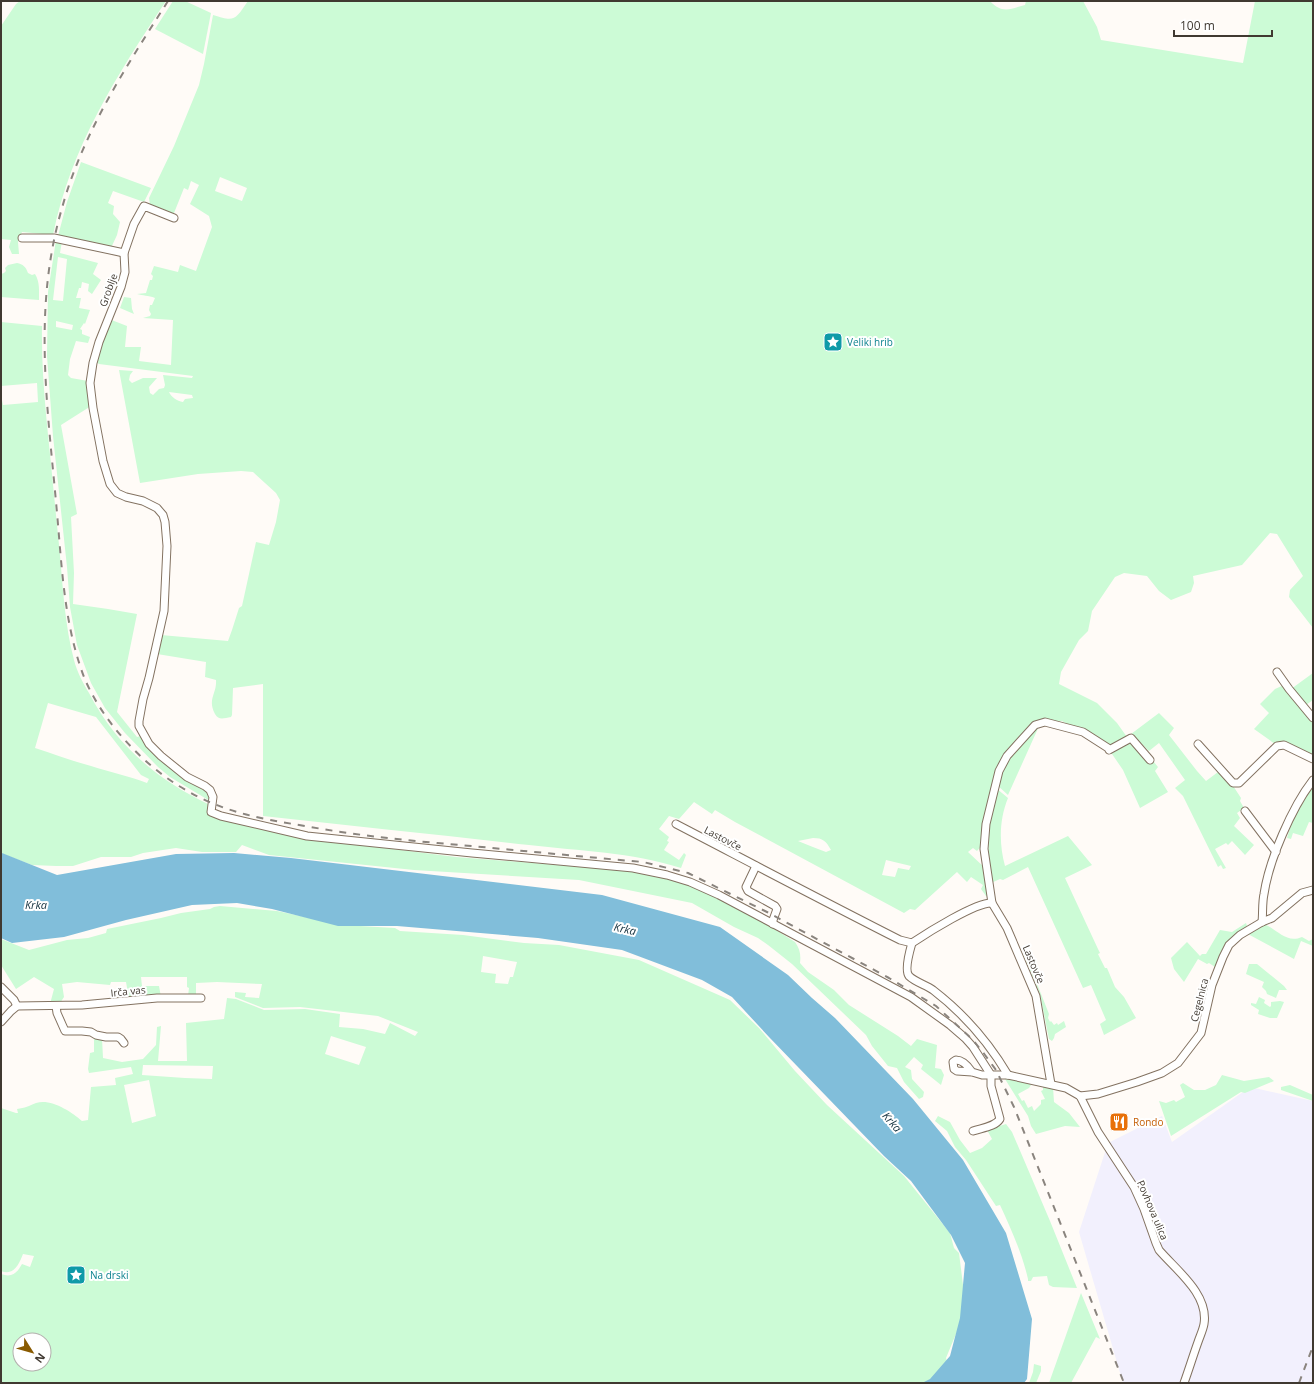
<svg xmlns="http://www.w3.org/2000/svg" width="1314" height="1384" font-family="'Open Sans',sans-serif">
  <rect width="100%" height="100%" fill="#fffbf7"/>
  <path fill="#f2f0fd" d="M1250,1087L1313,1101V1383H1123L1079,1232L1108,1143L1162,1116L1172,1142Z"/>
  <g fill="#ccfbd6" fill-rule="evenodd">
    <path d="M20,1H166C117,75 71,146 53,235L22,232L18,242L19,254H12L9,247L11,240L1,239V26L16,4Z"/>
    <path d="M173,1H185L211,13L203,54L155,29Z"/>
    <path d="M248,1H990C1002,14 1010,9 1025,5L1026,1H1083L1097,27L1101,40L1243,63L1255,1H1313V628L1289,597L1290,590L1303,576L1277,534L1270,533L1242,565L1193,576L1194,583L1191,592L1171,600L1159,591L1147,576L1124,573L1115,577L1092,611L1088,631L1079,640L1061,672L1059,684L1097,703L1117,723L1127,737L1159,713L1174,728L1169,735L1197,771L1206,781L1222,769L1241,798L1240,801L1244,808L1237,813L1240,818L1234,826L1254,845L1245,855L1232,841L1228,845L1226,843L1215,849L1226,868L1223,869L1221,865L1218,867L1183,796L1175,788L1185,780L1159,743L1149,751L1137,739L1127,737L1128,740L1135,741L1140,747L1139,750L1142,754L1145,751L1158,767L1155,771L1168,792L1140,808L1123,770L1112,754L1090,736L1062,721L1048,722L1040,724L1008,795L997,785C1005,757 1017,749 1034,728L1032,725C1022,735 1011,746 1003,758C990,778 986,820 983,844L977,851L973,848L968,852L985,868L988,897L986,896L981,889L983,885L971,877L967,882L957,872L915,910L910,909L904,913L735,822L715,810L712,814L694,802L679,819L669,816L659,829L669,837L667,841L669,842L664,850L679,860L684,853L686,855L681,868C631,852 580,851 529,845C440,835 352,826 263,816V684L233,688L232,715L231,717C224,718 219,721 215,714C207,699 217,694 216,680L205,677L206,662L157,654L161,635L228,641L232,630L239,608L242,606L256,542L269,545L276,522L280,500L276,493L253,472L241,471L198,474L140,483L119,370L133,371L130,375L129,380L132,383L143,378H157L149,387L150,393L153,395L159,389L164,388L165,385L163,375L192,378L193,376L99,364L95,361L109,319L127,326L125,347H141L139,361L171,365L173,320L143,318L150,316L151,314L149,310L150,305H152L155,298C148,295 143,296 137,294L146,293L150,280H152L153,276L151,274L154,266L178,272L180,265L196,271L212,227L209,216L190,204L199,185L191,181L188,190L184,188L174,213C165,216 157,209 150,205L149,198L174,146L199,85L204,64L213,15C235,22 235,20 248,1ZM220,177L247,188L242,201L215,191ZM169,392L192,395L193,398L185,399L183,402C177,401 171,397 169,392ZM813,838C823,838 826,841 831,850L826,852C816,848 807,845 798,841ZM886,860L911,866L909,870L898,868L895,877L882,875Z"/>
    <path d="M81,162L151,188L144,202L113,191L108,203L114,206L113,214L120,222L117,235L111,248L58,236L67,202Z"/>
    <path d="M56,240L62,241L60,253L98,263L93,274L101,280L92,294L88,291L89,284L82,282L81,288H79L76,298H81L79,308L90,310L85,324L84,323L80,329L82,330V334L90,337L88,343L76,341L70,359L68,375L71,378L88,381L91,406L61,425L77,514L71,517L74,573L73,604L108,609L137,614L117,712L137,737L141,736L149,747L209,792L210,801L170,777L158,767L125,733L105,708L91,683L77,645L70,607L67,567L53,436L47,356L48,292ZM58,257L67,259L63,301L53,300ZM56,321L73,325L72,330L56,327Z"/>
    <path d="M17,263C23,264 26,267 28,273L32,275L35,274C40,282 39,291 39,300L1,297V274L4,273L6,271L5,268L8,265Z"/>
    <path d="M124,297L131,298L132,309L134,314L120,308Z"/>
    <path d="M1,322L42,326C41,383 49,439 54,495C56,515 58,535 60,555C63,590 65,626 74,660C77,672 83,683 89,693C116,745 156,779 208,804L209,813L225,821L306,838L456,857L622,870L646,874L690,884L757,918L795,942C800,949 801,955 800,963L808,972L834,990L849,1005L898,1036L911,1046L917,1039L937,1045L935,1068L941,1069L944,1075L941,1085L921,1069L923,1065L914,1057L905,1067L911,1070L912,1079L924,1092L923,1097L919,1099L904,1082L897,1068L888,1066L872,1046L866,1035L792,964L768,945L758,938L734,927L692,903L579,880L414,870L269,855L242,845L236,852H202L176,848L143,853L131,857H101L73,866H56L32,865L3,854L1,851V400H2L3,405L38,402L37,383L1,386ZM48,703L96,717L141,775L149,779L147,783C129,776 110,772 91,766C72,761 54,754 35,748Z"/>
    <path d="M1313,673V700L1306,705L1291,689Z"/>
    <path d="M1284,685L1313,720V756L1282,741L1275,744L1254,729L1269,713L1260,704L1275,689Z"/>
    <path d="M1313,785V823L1309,822L1303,836L1293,833L1291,839L1287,838L1294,815Z"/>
    <path d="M996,788L1008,798C999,820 999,844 1005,866L1068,836L1092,865L1065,878L1098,949L1100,953L1098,954L1105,968H1107L1115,987L1124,997L1136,1018L1104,1035L1100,1024L1106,1020L1091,985L1083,988L1028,867L1003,880L1000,879L991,883L989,866L988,832Z"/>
    <path d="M220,906L277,911L343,925L395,928L400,931L463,935L524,943L559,945L639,960L730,1000L759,1028L795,1071L827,1105L904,1176L950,1233L954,1248L959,1253L965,1301L958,1329L946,1358L948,1364L947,1367L925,1383H1V1274C12,1278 17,1273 22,1264L30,1267L34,1256L23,1254C19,1264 14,1276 1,1271V1108L16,1113H18L17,1109C25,1108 29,1106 36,1103C50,1098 71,1111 82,1121L88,1120L91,1087L116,1085L115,1078L133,1074L131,1067L89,1073L88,1069L90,1053L94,1052V1038H102L103,1058L122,1062L143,1059L156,1045L157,1027L161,1026L158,1061H187L186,1023L224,1019L227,998L236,999L264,1010L305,1009L340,1014L339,1027L363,1029L385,1034L390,1023L415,1036L418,1032L378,1016L300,1007L263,1008L235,997V992L246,993L245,997L259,998L262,984L217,982L196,983V995L188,996L189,988L187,987V977H141L142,986H159L161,997L129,999L126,982H111L110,985L77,982L62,984L64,997L60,1003L50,1004L54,989L34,977L16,989L1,965V939L29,950L67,940L88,938L106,933L107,929L161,918L181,913L210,909L214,907ZM483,956L517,962L513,977H510L508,984L495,983L496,974L481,972ZM331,1036L366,1047L359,1065L325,1054ZM143,1065L213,1066L212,1079L185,1078L142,1075ZM149,1080L156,1116L132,1123L124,1085ZM20,1340H44V1364H20Z"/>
    <path d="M1246,923L1247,926L1233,936L1215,967L1209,963L1207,964L1198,959L1184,982L1174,969L1171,958L1187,942L1200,956L1202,954H1206L1220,930L1232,932Z"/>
    <path d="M1264,924C1277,929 1286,944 1302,937L1309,941L1313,939V946L1301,941L1294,959L1246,933Z"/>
    <path d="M1024,951L1049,1014L1048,1018L1050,1022L1051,1021L1054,1025L1057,1023L1058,1025L1064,1021L1066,1027L1055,1034L1054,1038L1052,1041L1049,1039L1040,994L1023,953Z"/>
    <path d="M1249,964H1257L1284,986L1287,990H1279L1276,998L1267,994L1266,991L1262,987L1264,982L1246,974Z"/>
    <path d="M1259,997L1265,1000L1264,1003L1270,1007L1271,1006V1002L1280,1001L1284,1002L1277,1018H1270L1258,1014L1259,1010L1251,1005V1003L1256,1004Z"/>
    <path d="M1222,1075L1244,1081L1269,1077L1274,1081L1245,1093L1241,1092L1171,1136L1159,1101L1166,1103L1174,1100L1176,1102L1185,1097L1180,1085L1183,1083L1194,1090H1205L1216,1085Z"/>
    <path d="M1006,1076L1030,1083L1031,1085L1029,1088L1018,1094L1022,1101L1024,1100L1028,1108L1032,1106L1034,1111L1041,1104V1100L1045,1099L1041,1091L1043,1090V1087L1044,1086L1053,1087L1054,1102L1069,1113L1080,1127L1065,1126L1036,1134L1031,1126L1028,1116L1005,1079Z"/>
    <path d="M1290,1085L1313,1095V1101L1281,1090V1087Z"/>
    <path d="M938,1116L950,1122L960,1140L970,1153L982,1148L992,1139L987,1130L1006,1124L1012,1132L1050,1221L1077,1288L1053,1287L1049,1285L1047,1276L1033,1277L1031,1281H1028V1279C1022,1253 1011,1229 1000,1205L996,1206L966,1160L955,1147L947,1131L935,1121Z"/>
    <path d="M1081,1293L1100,1339L1096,1337L1071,1383H1049Z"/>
    <path d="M1034,1364L1041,1366V1371L1036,1383H1029L1033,1372Z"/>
  </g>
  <path fill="#81beda" d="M1,851L2,853L57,875L176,854L234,853L291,858L602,895L720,927L788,975L812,998L835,1018L913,1099L963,1160L1006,1233L1032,1319L1027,1379L1024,1383H922L930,1379L950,1356L960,1318L965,1263L951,1235L911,1181L884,1156L769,1037L732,997L702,980L622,950L538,938L397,926H338L272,909L237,903L192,905L126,920L64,937L12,943L1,938Z"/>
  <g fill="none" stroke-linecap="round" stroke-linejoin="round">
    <g stroke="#837261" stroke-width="9">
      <g id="minor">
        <path d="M174,218L144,206L134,224L124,253L125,272L121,287L99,342L93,363L90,383L93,408L103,461L110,484L117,493L126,497L143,501L157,508L163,515L165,522L167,546L164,611L149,678L143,699L139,721V726L149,744L161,756L187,777L205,786L210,790L213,797L211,812L221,816L307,836L472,853L633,868L667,875L690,882L719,895L911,997L950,1025L965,1038L973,1047L991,1075"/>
        <path d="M22,238H54L124,253"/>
        <path d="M1277,672L1289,689L1313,718"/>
        <path d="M1198,744L1233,783H1239L1277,746L1284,745L1313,759"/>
        <path d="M1245,811L1276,852"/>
        <path d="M676,824C751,863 825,902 900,940L912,943"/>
        <path d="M756,866L746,887L748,891L775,906L777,909L773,920V924"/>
        <path d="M992,903C976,902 927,933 912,943C910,950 904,970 909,976C915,982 926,985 933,990C963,1013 989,1043 1008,1075"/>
        <path d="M1262,922C1263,913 1262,903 1264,894C1269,860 1292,807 1313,780"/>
        <path d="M1,987L14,1000L17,1006"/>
        <path d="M56,1006L57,1013L65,1031H82L91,1032L96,1035L106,1037H118L121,1039L124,1043"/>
        <path d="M1,1022L11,1011L17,1006L82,1005L157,998H201"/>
        <path d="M972,1072C968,1066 963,1060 956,1060L953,1062L954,1069L957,1071L972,1072L982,1075H1008L1066,1088L1080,1096L1098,1132L1134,1187L1144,1209L1156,1243L1159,1250C1176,1270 1209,1294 1204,1324C1203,1330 1200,1336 1198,1342C1193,1356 1189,1369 1184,1383"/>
        <path d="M1051,1084L1036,996L1007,928L992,903L984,849L986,824L999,771L1007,756L1035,725L1045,722L1083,732L1108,748L1109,750L1131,738L1150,760"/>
        <path d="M1080,1096L1098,1094L1137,1082L1162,1073L1178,1063L1201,1033L1212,985L1223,957L1229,945L1240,935L1262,922L1272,918L1302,893L1313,890"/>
        <path d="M973,1131C981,1128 995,1127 1000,1119L991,1086V1075"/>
      </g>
    </g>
    <use href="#minor" stroke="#fff" stroke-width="7"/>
    <g stroke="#8a847e" stroke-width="2" stroke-dasharray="7 7" stroke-linecap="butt">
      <path d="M168,1C126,67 83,132 62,208C32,310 48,409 57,513C62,568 64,624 84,677C101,719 140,762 179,786C221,812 257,818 305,826C349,834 392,839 437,843C506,849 574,856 643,862L688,873L767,912L889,978L936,1006L973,1040L985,1055L996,1070L1014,1107L1124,1383"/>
      <path d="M1299,1383L1313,1346"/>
    </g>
  </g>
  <defs>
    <g id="sight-square" transform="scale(1)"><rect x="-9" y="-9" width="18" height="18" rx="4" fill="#0f9aa8" stroke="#fff"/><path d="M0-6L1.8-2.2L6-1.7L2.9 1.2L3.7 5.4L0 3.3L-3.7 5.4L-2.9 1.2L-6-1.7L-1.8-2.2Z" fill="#fff"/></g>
    <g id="restaurant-square" transform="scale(1)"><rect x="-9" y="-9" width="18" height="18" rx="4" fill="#e8710a" stroke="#fff"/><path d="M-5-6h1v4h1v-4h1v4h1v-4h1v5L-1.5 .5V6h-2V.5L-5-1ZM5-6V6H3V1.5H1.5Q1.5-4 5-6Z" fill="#fff"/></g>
  </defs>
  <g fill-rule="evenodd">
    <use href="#sight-square" x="833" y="342"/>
    <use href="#restaurant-square" x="1119" y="1122"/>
    <use href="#sight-square" x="76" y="1275"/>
  </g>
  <g text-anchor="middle" stroke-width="4" stroke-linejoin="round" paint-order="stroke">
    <g font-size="10" fill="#403931" stroke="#fff">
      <text transform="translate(108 290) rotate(-70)" y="4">Groblje</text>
      <text transform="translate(723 838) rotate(27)" y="4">Lastovče</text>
      <text transform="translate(1034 964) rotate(67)" y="4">Lastovče</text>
      <text transform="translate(128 991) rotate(-6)" y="4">Irča vas</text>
      <text transform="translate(1199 1000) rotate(-76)" y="4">Cegelnica</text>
      <text transform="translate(1153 1210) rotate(67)" y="4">Povhova ulica</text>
    </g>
    <g font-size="10" fill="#0d838f" stroke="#fff" text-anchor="start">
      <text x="847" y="346">Veliki hrib</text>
      <text x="90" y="1279">Na drski</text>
    </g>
    <g font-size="10" fill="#c56008" stroke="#fff" text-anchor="start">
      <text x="1133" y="1126">Rondo</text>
    </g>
    <g font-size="11" font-style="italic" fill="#14313e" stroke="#fff">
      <text x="36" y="909">Krka</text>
      <text transform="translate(625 929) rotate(12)" y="4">Krka</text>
      <text transform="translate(892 1122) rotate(49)" y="4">Krka</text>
    </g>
  </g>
  <rect width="1314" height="1384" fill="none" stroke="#403931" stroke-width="4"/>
  <g transform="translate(32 1352) rotate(127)"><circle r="19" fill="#ffffff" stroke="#b3b0ad"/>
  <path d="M0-3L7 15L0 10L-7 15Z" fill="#895a00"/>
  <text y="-6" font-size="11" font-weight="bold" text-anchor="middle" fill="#403931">N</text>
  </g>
  <path d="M1174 30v6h98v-6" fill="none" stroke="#403931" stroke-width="2"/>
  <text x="1180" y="30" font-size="12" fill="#403931" stroke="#ffffff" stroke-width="3" paint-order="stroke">100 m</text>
</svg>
